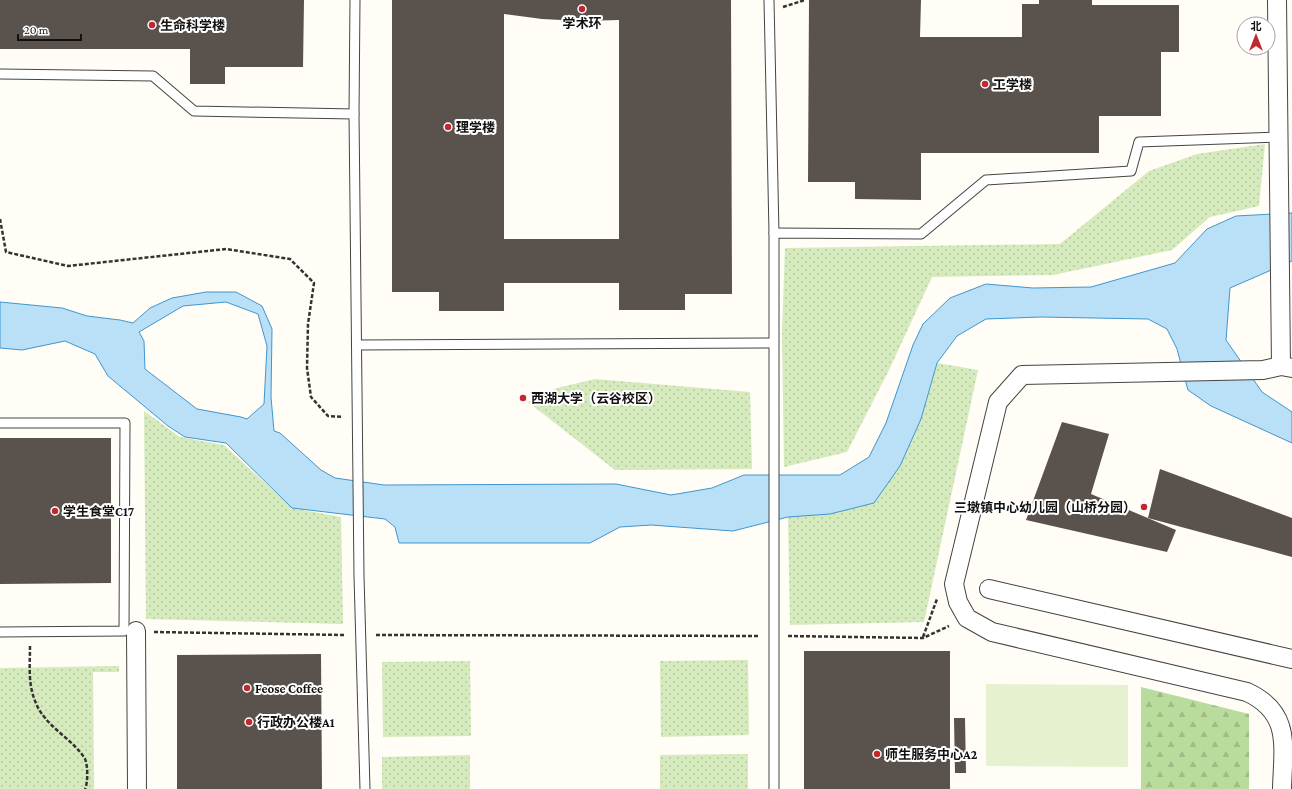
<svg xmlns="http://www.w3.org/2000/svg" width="1292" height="789" font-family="'Crimson Pro','Noto Sans SC',serif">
  <defs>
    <pattern id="grass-dots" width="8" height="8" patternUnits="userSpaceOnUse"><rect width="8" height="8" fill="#d5ebbd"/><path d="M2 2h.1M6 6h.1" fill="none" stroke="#b6c8a1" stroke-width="1.8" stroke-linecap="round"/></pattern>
    <pattern id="forest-firs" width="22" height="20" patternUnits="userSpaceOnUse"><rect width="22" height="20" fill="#b9dc9c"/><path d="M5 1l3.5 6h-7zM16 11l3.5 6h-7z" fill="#9ebc85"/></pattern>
  </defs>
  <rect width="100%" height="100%" fill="#fffdf5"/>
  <g fill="url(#grass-dots)">
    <path d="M1265,144L1259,206L1210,217L1172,250L1053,275L932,277L889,370L847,452L784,467L782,333L785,248L1060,244L1149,171L1197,154Z"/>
    <path d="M937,363L978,370L924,622L790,625L788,517L830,514L874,503L900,466L921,419Z"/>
    <path d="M595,379L750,392L752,469L615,470L528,402L557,388Z"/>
    <path d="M144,411L180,437L224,445L292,508L341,517L343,624L146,619Z"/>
    <path d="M748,660L749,735L661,737L660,661Z"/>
    <path d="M470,661L471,736L383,737L382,662Z"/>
    <path d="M119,666V672H93L94,789H0V668Z"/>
    <path d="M748,754V789H660V755Z"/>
    <path d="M470,755V789H382V757Z"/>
  </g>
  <path fill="url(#forest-firs)" d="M1141,687L1249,714V789H1141Z"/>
  <path fill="#e6f2cf" d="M986,684L1128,685V767L986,766Z"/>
  <path fill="#b9e0f7" stroke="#3f96cf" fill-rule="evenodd" d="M1292,213V261L1230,288L1226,340L1262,392L1292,412V443L1211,406L1188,390L1177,349L1167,329L1148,319L1041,317L986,319L957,336L937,363L921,419L900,466L874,503L830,514L788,517L733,531L651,525L620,527L590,543H399L395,527L385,519L292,508L226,443L185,437L168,426L108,376L95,354L65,341L22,350L0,348V302L62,308L87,316L120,320L133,323L150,308L172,298L206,292H236L262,306L272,329L271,397L274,431L280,433L321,470L335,478L384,485L616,484L671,495L712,488L744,475H840L869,457L886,423L913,345L923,324L950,298L986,284L1033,288L1091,287L1175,263L1207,229L1236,216ZM226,302L258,314L267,346L264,404L247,419L241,417L197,409L145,369L144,341L139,332L183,306Z"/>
  <g fill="#5a524d" fill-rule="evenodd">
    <path d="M0,0H304L303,67H225V84H190V49H0Z"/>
    <path d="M392,0H731L732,294H685V310H619V283H504V311H439V292H392ZM504,14L542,19L581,21L619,20V239H504Z"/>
    <path d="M809,0H921L920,37H1022V4H1039V0H1092V5H1179V52H1161V116H1099V153H921V200L855,199V182H808Z"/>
    <path d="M1062,422L1109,434L1091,494L1176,530L1167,552L1026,520Z"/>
    <path d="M0,438H111V583L0,584Z"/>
    <path d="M1160,469L1292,518V557L1148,518Z"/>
    <rect x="804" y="651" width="146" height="138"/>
    <path d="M321,654L322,789H177V655Z"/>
    <path d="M954,718H965L966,773H955Z"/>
  </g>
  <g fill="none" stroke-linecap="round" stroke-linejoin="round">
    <g stroke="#444" stroke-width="11">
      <g id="lane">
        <path d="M769,0L774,233"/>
        <path d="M0,74L153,76L194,111L354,114L359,576L365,789"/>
        <path d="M354,114L355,0"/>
        <path d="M357,345L773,343"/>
        <path d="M0,423H125L124,631L0,632"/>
        <path d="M774,789V233L921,234L986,180L1131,171L1139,142L1277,137"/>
      </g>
    </g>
    <g stroke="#444" stroke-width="20">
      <g id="street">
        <path d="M1277,0L1281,366"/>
        <path d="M989,589L1292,659"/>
        <path d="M136,631L137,789"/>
        <path d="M1282,789C1283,747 1292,713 1247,692L992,632L967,618L958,602L954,584L998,402L1022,375L1263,370L1281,366L1292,368"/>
      </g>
    </g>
    <g stroke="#333" stroke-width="2.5" stroke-dasharray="4 2" stroke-linecap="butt">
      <path d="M783,7L805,0"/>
      <path d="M0,219L6,252L68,266L226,249L290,259L314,283L308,324L307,368L311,397L328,416L343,417"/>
      <path d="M154,632L345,635"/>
      <path d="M376,635L759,636"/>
      <path d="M788,636L923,638L949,626"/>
      <path d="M923,637L937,599"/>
      <path d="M30,646C30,663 28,682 34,698C43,727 72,737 85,759C88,765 88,783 85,789"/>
    </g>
    <use href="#lane" stroke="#fff" stroke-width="9"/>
    <use href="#street" stroke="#fff" stroke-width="18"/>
  </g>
  <g fill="#c4262e" stroke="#fff" stroke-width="1.5">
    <circle cx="582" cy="9" r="4"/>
    <circle cx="152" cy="25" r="4"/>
    <circle cx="985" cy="84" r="4"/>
    <circle cx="448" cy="127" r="4"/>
    <circle cx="523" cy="398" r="4"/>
    <circle cx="1144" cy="507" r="4"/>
    <circle cx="55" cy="511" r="4"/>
    <circle cx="247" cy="688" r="4"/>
    <circle cx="249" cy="722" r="4"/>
    <circle cx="877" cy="754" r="4"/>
  </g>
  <g text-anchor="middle" stroke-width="4" stroke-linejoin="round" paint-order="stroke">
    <g font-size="13" font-weight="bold" fill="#111" stroke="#fff" text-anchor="start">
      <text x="582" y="28" text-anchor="middle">学术环</text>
      <text x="160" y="30">生命科学楼</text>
      <text x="993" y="89">工学楼</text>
      <text x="456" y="132">理学楼</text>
      <text x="531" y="403">西湖大学（云谷校区）</text>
      <text x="1136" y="512" text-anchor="end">三墩镇中心幼儿园（山桥分园）</text>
      <text x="63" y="516">学生食堂C17</text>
      <text x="255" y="693">Feose Coffee</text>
      <text x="257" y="727">行政办公楼A1</text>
      <text x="885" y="759">师生服务中心A2</text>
    </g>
  </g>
  <g transform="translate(1256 36)"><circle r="19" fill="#ffffff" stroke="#a0a0a0"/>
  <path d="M0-3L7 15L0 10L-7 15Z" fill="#c4262e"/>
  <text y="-6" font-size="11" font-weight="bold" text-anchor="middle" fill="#111111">北</text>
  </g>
  <path d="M18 34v6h63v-6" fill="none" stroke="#111111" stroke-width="2"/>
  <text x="24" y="34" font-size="12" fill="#111111" stroke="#ffffff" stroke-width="3" paint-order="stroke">20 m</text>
</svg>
